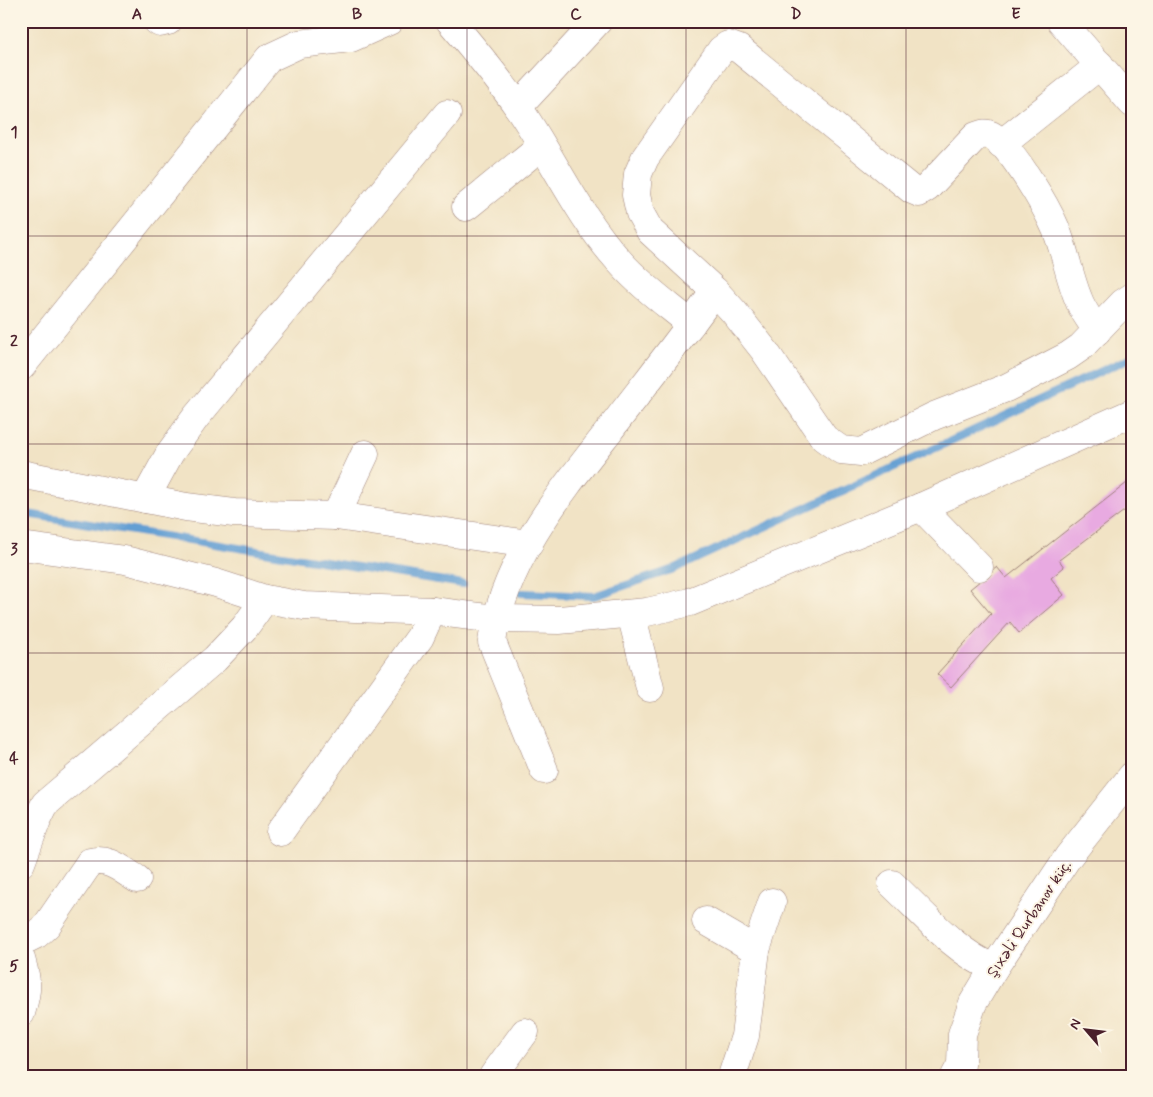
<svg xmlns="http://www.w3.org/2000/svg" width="1153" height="1097" font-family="Mynerve,sans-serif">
  <rect width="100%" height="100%" fill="#fcf5e5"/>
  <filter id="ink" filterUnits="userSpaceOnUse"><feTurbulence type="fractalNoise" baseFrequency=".02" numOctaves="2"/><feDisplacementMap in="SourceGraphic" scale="10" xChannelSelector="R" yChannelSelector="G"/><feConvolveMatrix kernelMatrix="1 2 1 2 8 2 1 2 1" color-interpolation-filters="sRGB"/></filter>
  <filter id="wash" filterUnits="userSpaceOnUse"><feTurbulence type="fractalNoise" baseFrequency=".0096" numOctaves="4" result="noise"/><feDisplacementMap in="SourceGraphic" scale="20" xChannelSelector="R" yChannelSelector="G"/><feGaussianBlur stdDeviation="1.12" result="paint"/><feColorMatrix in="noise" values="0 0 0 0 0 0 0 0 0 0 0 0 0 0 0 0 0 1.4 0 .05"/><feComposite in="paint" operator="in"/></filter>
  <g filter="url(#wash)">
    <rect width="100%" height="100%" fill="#f1e3c5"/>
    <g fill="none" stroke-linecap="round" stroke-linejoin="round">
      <g stroke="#639fd3" stroke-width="8">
        <path d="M21,513L463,584"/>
        <path d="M521,593L594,596L674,569L1132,357"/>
      </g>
    </g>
    <g id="blocks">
      <path fill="#e8aae1" d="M1132,479V505L1059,560L1064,567L1051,578L1064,595L1019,633L1010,622L951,687L937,674L991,614L970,589L997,567L1006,578Z"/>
    </g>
  </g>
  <g filter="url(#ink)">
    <use href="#blocks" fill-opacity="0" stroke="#9e8178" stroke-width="1"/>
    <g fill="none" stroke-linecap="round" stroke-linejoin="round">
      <g stroke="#9e8178" stroke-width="29">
        <g id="minor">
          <path d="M157,21L160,23L168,21"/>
          <path d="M450,21C474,49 497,77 518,107C553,158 578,216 620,262C641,286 667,304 691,324"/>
          <path d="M1061,21L1132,103"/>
          <path d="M518,107L598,21"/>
          <path d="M1001,144L1100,65"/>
          <path d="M466,207L541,146"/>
          <path d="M715,291L650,231L640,213L636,195L638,174L645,158L721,50L728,45L739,49L912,190L919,193L927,188L976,136C982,134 985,132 991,135C1011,145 1047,208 1056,229C1065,251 1069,276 1078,298C1082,310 1091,321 1097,331"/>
          <path d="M21,367L269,58L299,44L351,38L389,21"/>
          <path d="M21,474L186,507L234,513L336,516L529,544"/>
          <path d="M145,499L170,453L196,417L447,114"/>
          <path d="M921,507L979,567"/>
          <path d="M336,516L365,454"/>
          <path d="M21,546L125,560L216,583L265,599L304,606L432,611L495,619L559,620L647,612L690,602L921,507L1132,413"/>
          <path d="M631,614L650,688"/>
          <path d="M544,770L492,642C504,561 560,493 609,431C644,385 681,339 715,291L734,312L764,350L824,438L841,450L861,452L934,416L1006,388L1068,356L1081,347L1123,303L1132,297"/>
          <path d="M280,832L420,637L432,611"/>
          <path d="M21,863L37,820L45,804L215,659L245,627L265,599"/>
          <path d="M892,884C922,912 956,953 994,968"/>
          <path d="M706,921L756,950"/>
          <path d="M21,942L37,934L47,925L90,862C109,857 122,870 137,879"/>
          <path d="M21,959C28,983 28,989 21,1013"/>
          <path d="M493,1076L525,1032"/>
          <path d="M732,1076L745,1036L756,950L772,902"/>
          <path d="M955,1076L961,1065L962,1034L973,1003L994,968L1068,857L1132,776"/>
        </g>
      </g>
      <use href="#minor" stroke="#fff" stroke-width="28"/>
    </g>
  </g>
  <path fill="none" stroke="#4a1f2b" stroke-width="1" stroke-opacity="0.55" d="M247,21V1076M467,21V1076M686,21V1076M906,21V1076M21,236H1132M21,444H1132M21,653H1132M21,861H1132"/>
  <g text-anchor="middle" stroke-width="4" stroke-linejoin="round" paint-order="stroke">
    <g font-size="16" fill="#4a1f2b" stroke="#fcf5e5">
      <text transform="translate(1028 918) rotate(-56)" y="6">Şıxəli Qurbanov küç.</text>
    </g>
  </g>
  <rect width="1153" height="1097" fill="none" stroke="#fcf5e5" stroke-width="55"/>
  <g transform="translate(1086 1030) rotate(298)" stroke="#fcf5e5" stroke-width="4" paint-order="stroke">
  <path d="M0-4L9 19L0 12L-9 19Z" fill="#4a1f2b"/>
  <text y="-8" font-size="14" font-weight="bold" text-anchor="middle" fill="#4a1f2b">N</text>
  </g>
  <rect x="28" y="28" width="1098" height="1042" fill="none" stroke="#4a1f2b" stroke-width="2"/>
  <g font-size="16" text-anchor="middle" font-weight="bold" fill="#4a1f2b">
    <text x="137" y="19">A</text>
    <text x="357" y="19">B</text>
    <text x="576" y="19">C</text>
    <text x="796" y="19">D</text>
    <text x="1016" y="19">E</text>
    <text x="14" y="137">1</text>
    <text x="14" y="346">2</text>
    <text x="14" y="554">3</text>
    <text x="14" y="763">4</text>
    <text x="14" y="971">5</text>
  </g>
</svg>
